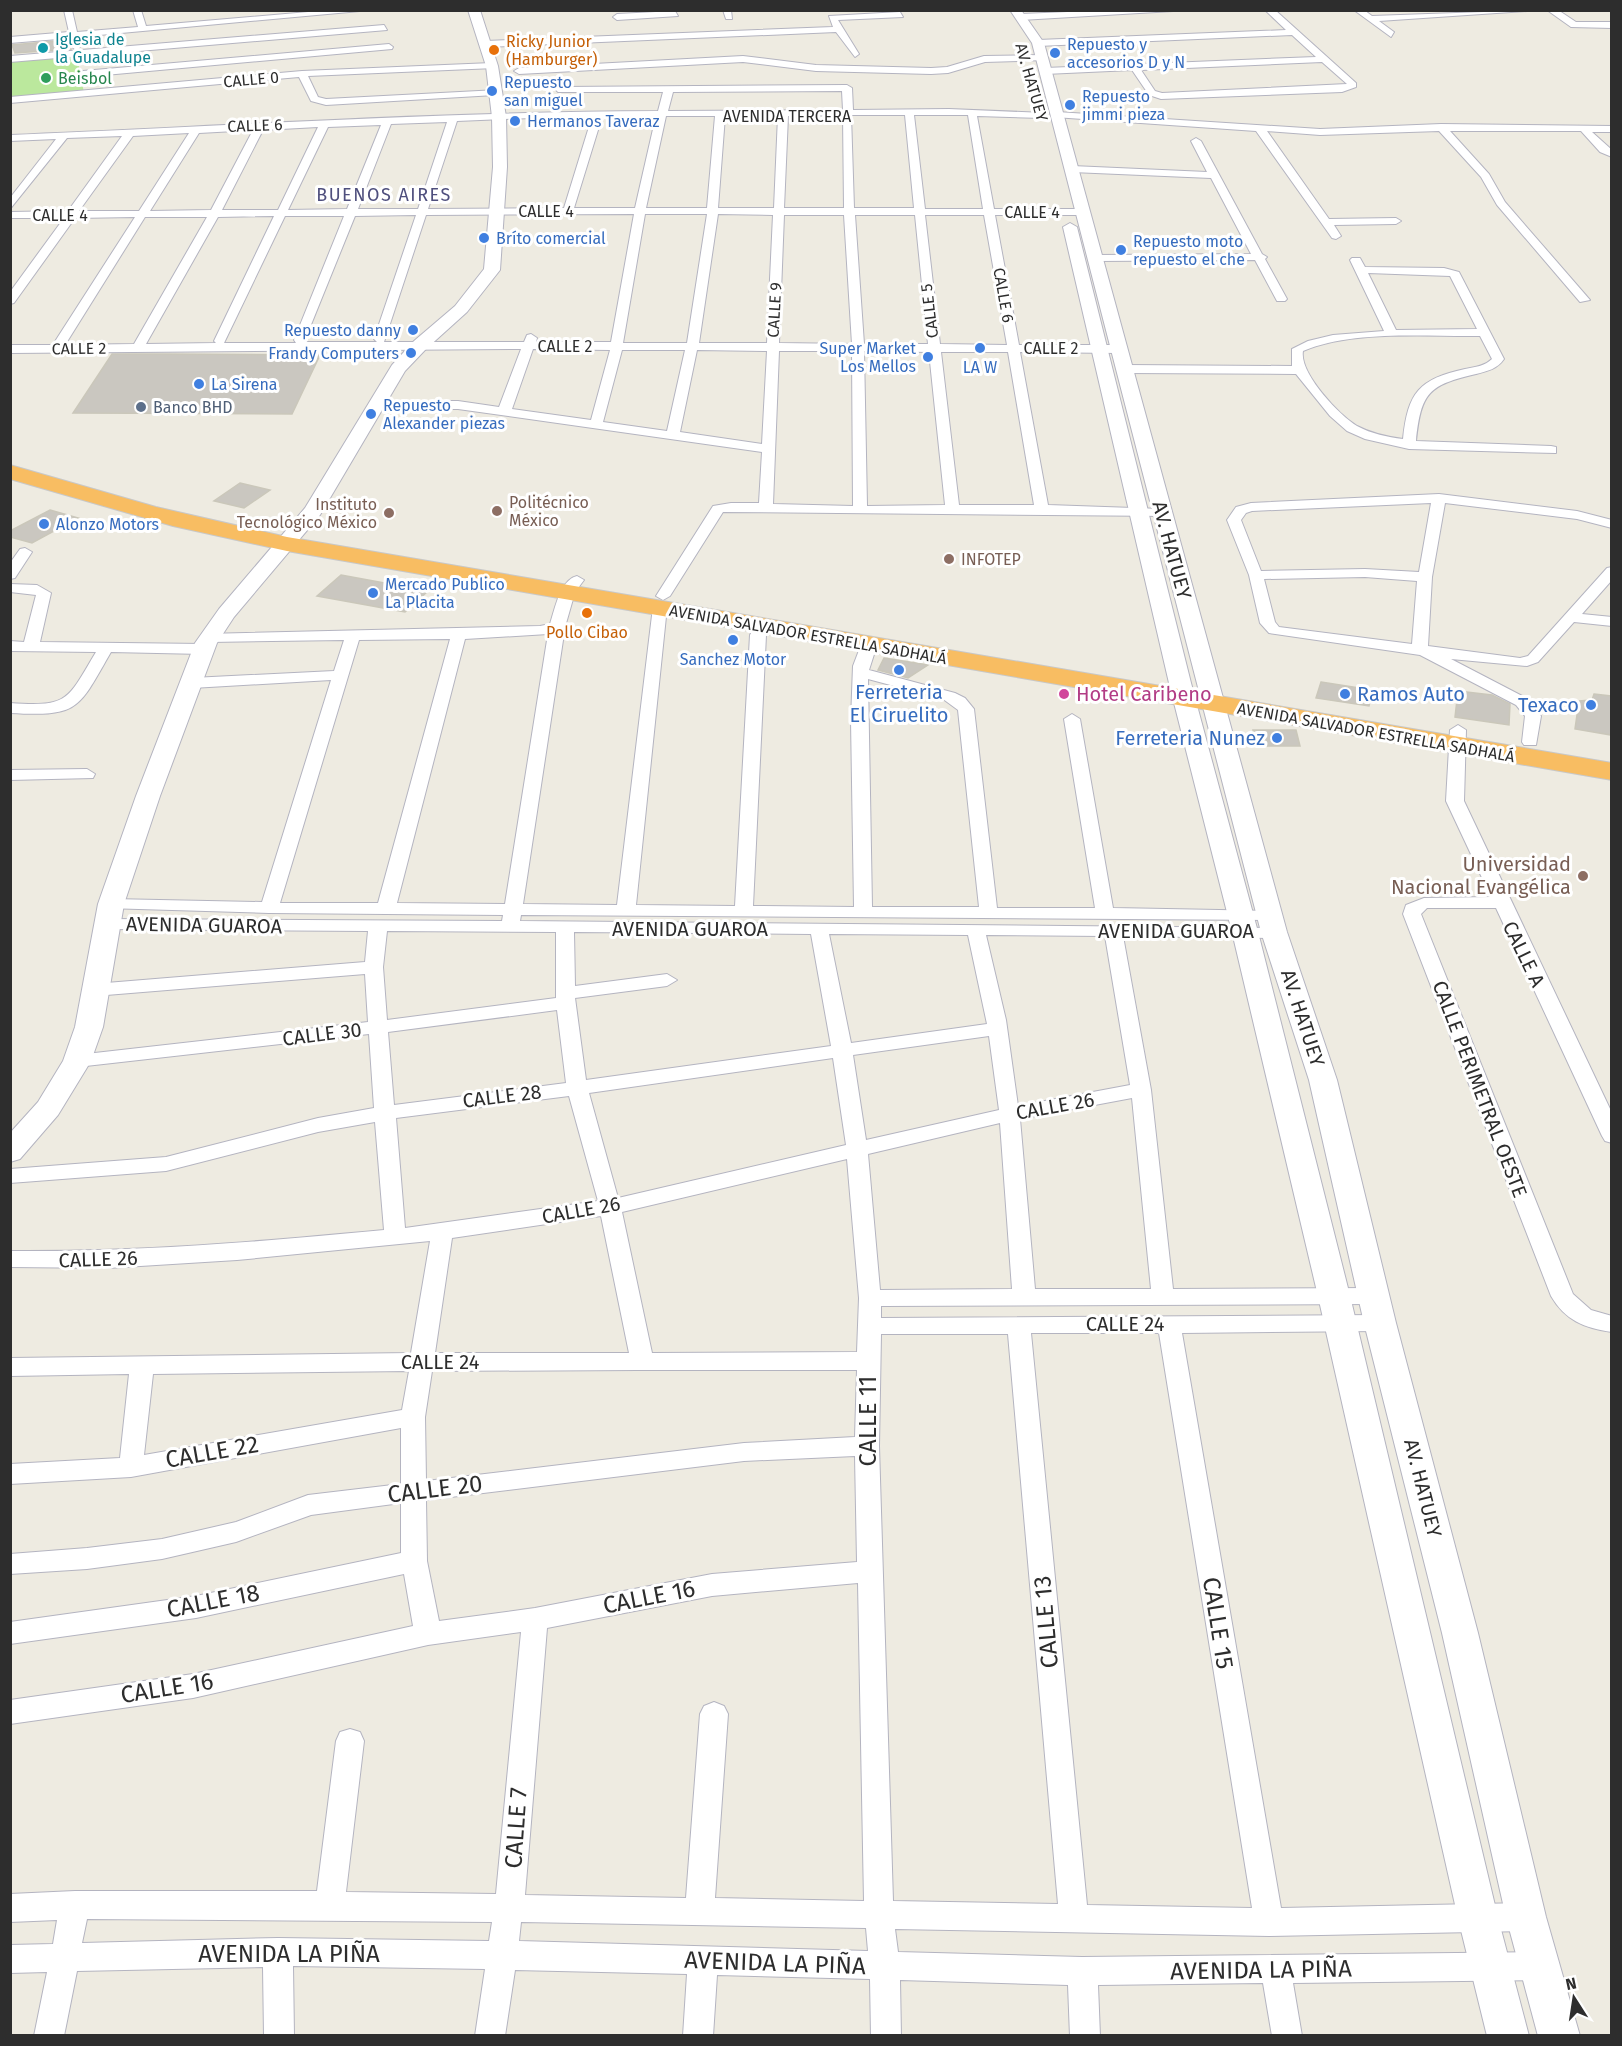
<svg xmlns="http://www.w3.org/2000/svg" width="1622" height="2046" font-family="'Fira Sans',sans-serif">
  <rect width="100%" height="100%" fill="#eeebe1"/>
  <path fill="#bbe89d" d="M77,56L84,93L11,100V62Z"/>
  <g fill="#cac7c0" stroke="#cac7ba" stroke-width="1.5">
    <path d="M68,40L71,49L15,53L12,45Z"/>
    <path d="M112,354H167L320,355L292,414L73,413Z"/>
    <path d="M240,483L270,490L244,508L214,501Z"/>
    <path d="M50,510L78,518L32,543L10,537V531Z"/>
    <path d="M341,575L428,591L405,612L317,596Z"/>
    <path d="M884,658L928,665L908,678L878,670Z"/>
    <path d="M1321,682L1373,690L1369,706L1316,698Z"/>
    <path d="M1458,691L1492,695L1510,704L1509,725L1455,717Z"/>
    <path d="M1594,694L1611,696V735L1575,729L1579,701L1592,700Z"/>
    <path d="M1253,730H1296L1300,746H1257Z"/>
  </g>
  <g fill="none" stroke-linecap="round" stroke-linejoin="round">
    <g stroke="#b4b4c0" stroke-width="2">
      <g id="street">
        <path d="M64,10H72L77,32L138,27L133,10H141L146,26L331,10H371L78,37L80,47L76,50L72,47L70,38L10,43V37L69,32Z"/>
        <path d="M723,10H731L732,19H726Z"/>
        <path d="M1114,10H1190L1021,20L1017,17L1021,14Z"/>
        <path d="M1265,10H1275L1356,83V87L1342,92L1161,99L1149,95L1132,70L1045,74L1040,71L1045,68L1316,57L1292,35L1038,46L1034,43L1038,40L1286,30ZM1322,62L1347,84L1162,93L1155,91L1141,70Z"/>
        <path d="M1354,10H1364L1372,16L1541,10L1379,21L1394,32L1391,37Z"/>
        <path d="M1547,10H1558L1576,22H1612V28L1571,27Z"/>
        <path d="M675,11L678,16L617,20L613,17L617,14Z"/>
        <path d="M900,12L903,17L838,20L859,54L855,57L836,32L486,47L482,44L486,41L833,27L829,16Z"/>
        <path d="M384,25L387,30L10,62V56Z"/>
        <path d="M389,44L393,47L392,49L83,77L78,74L83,71Z"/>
        <path d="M1042,55L1046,58L1045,60L985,62L948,73L931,74L816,71L743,62L519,74L514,71L519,68L743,56L816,65L931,68L947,67L984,56Z"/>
        <path d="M492,63L497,66L495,68L308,76L318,97L326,99L498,90V94L495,95L326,105L311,101L299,77L10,103V97L302,71Z"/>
        <path d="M847,85L852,88L853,110L949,109L1045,113L1047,115L1042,118L977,116L994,209H1082L1087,212L1082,215H995L1019,345H1119L1125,349L1119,353L1020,352L1048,505L1162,509L1167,510V516L723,512L670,596L663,600L656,596L713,506L731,503H759L762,452L458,409H376L370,405L376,401H458L499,407L521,349L10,353V345H55L54,343L135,217L75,218L14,303L10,304V292L64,218H10V212L68,211L122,136L67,138L10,209V198L56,139L10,141V135C226,126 437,112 658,111L663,92H558L556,90L561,87ZM842,91L843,110L668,111L673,92ZM843,115L844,208H784L788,116ZM905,115L914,208H854L851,115ZM914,115H968L983,209H925ZM656,116L635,208H574L602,117ZM666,116H715L707,208H646ZM725,116H778L774,208H718ZM554,117H592L564,208L428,209L457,121ZM447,122L418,209H358L391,124ZM381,125L347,209L288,210L328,127ZM318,127L278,210H222L263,130ZM253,130L211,210L150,211L199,133ZM189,133L139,211H79L133,136ZM634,214L611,342H536L537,338L531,334L527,335L524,342H384L426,215ZM645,214H707L687,343H623ZM718,214L773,215L767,343H699ZM416,215L374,339L377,342H304L355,216ZM784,215H844L852,344L779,343ZM855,215H915L928,344H864ZM925,215H984L1007,345L940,344ZM274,216L214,341L216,343L146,344L218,217ZM285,216H344L294,340L296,343H224ZM145,217H207L134,344L65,345ZM533,349L610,350L591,420L512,409ZM622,350H685L667,431L603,422ZM697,350L767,351L762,444L680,432ZM779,351H852L853,506L773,504ZM864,351L929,352L945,505L867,506ZM941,352H1008L1034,505H959Z"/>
        <path d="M1057,112L1320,129L1441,124L1612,126V132H1592L1612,150V157L1600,152L1581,131H1450L1489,174L1505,202L1590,300L1580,302L1497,205L1481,177L1439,131L1320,135L1267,131L1329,219L1396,218L1401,221L1396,224L1334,225L1341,236L1336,239L1332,238L1256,131L1054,117L1052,115Z"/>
        <path d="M1196,138L1201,141L1262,254L1267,257L1265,259L1287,299L1285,301H1277L1255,260L1097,261L1091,258L1097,255L1251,254L1211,178L1072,172L1067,169L1072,166L1207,172L1191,141Z"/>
        <path d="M1352,258H1360L1365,267L1444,268L1459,272L1504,359C1497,369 1488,371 1476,374C1429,385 1421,392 1416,441L1551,446L1556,447V453L1409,449L1365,439L1347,431L1330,416L1296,374L1126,373L1120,369L1126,365L1292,366V349L1308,341L1333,335L1384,331L1350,260ZM1368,273L1450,276L1477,329L1396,330ZM1468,336H1480L1492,359C1485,366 1475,367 1465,369C1419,379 1408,392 1403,439C1387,437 1372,434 1357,426C1339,415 1299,373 1303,351C1350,331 1418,336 1468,336Z"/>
        <path d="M1439,494L1577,511L1612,520V528L1577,519L1445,503L1432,577L1428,646L1520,658L1528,656L1607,568L1612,567V580L1582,614L1612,617V626L1574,622L1538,662L1527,666L1451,659L1528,699L1541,716L1536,745H1524L1522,742L1525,716L1516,705L1420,655L1269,633L1260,623L1249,575L1227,520L1236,507L1251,503ZM1431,503L1419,572L1365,569L1261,571L1241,520L1246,513L1252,511ZM1365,577L1417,581L1412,644L1279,627L1275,622L1264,579Z"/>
        <path d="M25,548L32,552L15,578L10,579V563L20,549Z"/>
        <path d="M577,576L584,580L575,592L565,627L523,904L617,905L653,607L660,603L667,607L636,905L735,906L750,635L757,622L762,620L770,625L766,635L753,906L854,907L851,720L853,666L861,645L869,640L877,645L869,670L955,693L965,698L974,709L997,908H1095L1064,719L1072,714L1080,719L1113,908L1277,911L1280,915L1277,919L1271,920L521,915L520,921L1281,928L1283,932L1281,936L1274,938L1123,936L1151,1090L1173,1289L1374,1288L1382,1290L1385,1296L1382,1302L1374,1304L881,1306V1318L1380,1315L1388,1317L1391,1323L1388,1329L1380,1331L1182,1333L1281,1908L1526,1903L1536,1907L1541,1917L1536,1927L1526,1931L1269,1936L895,1929L898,1952L1082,1957L1540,1952L1551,1956L1555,1966L1551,1976L1540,1980L1293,1983L1302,2036H1272L1263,1983L1098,1985L1100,2036H1070L1068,1985L900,1980L901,2036H871L870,1979L717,1975L713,2036H683L687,1974L515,1970L505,2036H475L485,1969L293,1966L294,2036H264L263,1967L77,1971L64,2036H34L47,1972L10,1973V1945L53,1944L57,1920L10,1922V1894L75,1891H317L336,1741L340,1732L350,1729L360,1732L364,1741L346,1892L496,1894L521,1632L428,1645L193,1698L10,1724V1700L193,1674L413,1626L404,1574L196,1618L10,1644V1622L196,1596L401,1553V1503L311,1515L236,1542L162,1559L87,1569L10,1574V1554L87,1548L162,1539L236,1522L308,1495L401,1484V1428L131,1477L10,1484V1464L120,1458L129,1374L10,1376V1358L411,1353L430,1241L237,1260L108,1268L10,1267V1251C137,1252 258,1242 384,1230L375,1122L318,1132L166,1171L10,1183V1169L166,1157L318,1118L374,1108L369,1034L77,1067L70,1066L67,1061L70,1056L77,1055L368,1022L365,974L94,996L84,990L94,984L365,962L368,931L106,929L99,927L97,923L99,919L502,921L503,915L269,913L105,908L102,904L111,899L262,902L331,680L192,688L184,683L192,678L334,671L344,640L210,642L205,640L202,637L205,634L540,626L550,624C555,609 560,580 577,576ZM548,634L505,904L397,903L465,639ZM450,639L378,903H280L359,640ZM868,679L943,699L958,710L979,907H872ZM387,931L556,932V998L387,1020L383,967ZM574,932L811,934L831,1046L586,1080L575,998L667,986L677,980L667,974L575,986ZM829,934L968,935L987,1024L851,1043ZM986,935L1105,936L1130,1085L1018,1106L1006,1020ZM557,1010L566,1083L394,1105L388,1032ZM989,1036L999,1110L866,1140L853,1055ZM833,1058L846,1145L618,1198L589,1093ZM569,1096L598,1201L405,1228L396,1118ZM1132,1098L1151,1289H1035L1020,1119ZM1000,1123L1012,1289L880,1290L868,1154ZM847,1159L859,1298L857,1352L652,1353L622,1212ZM601,1216L629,1353H435L452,1238ZM1031,1333H1159L1252,1908L1087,1905ZM881,1334H1008L1058,1904L893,1901L879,1446ZM638,1370H857L855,1437L744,1443L426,1481L425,1417L432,1371ZM409,1371L402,1410L144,1455L153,1374ZM855,1456L857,1562L712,1574L535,1608L439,1621L427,1561L426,1500L744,1461ZM858,1583L864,1901L715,1898L728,1714L724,1706L714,1702L704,1706L700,1714L686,1898L525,1895L547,1628L712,1596ZM87,1919L492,1922L489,1941L278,1938L82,1943ZM521,1922L866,1928L868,1951L519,1941Z"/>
        <path d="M10,584L37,585L51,593L40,642L203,644L211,649L203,654L111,652C78,709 80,717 10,713V703C70,707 67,700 96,652L10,651V641L24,642L36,595L10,592Z"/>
        <path d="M1458,725L1466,730L1464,801L1612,1113V1143L1605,1141L1602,1136L1496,908H1427L1421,914L1573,1294L1591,1310L1612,1316V1332C1584,1328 1565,1320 1551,1296L1403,914L1406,905L1424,898L1491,897L1446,801L1450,730Z"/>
        <path d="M87,769L95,774L93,778L10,780V770Z"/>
      </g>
    </g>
    <g stroke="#b4b4c0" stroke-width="2">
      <g id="secondary">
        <path d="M468,10H480L498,66L506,117L507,167L500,270L467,312L426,349L405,371L320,515L234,617L217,643L160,796L124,904L103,1027L91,1061L58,1115L20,1159L10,1162V1133L38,1102L63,1061L75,1027L98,904L136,796L195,643L219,609L305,508L392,365L414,341L455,306L484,269L493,167L492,117L486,66Z"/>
        <path d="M1010,10H1021L1044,43L1287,932L1337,1080L1396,1323L1478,1633L1546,1917L1580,2036H1538L1506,1917L1442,1633L1364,1323L1309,1080L1261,932L1032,43Z"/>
        <path d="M1070,223L1077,227L1191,683L1258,932L1350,1296L1498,1918L1529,2036H1487L1458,1918L1318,1296L1232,932L1169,683L1063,227Z"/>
      </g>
    </g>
    <g stroke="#c8c8c8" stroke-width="2">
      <path id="highway" d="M10,465L156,507L287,537L1612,763V780L287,551L173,526L10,479Z"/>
    </g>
    <use href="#street" fill="#fff" fill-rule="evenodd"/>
    <use href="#secondary" fill="#fff" fill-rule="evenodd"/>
    <use href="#highway" fill="#f8bd62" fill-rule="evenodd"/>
  </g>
  <circle fill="#0f9aa8" stroke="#fff" stroke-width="2" cx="43" cy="48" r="6"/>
  <g fill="#e8710a" stroke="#fff" stroke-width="2">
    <circle cx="494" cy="50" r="6"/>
    <circle cx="587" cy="613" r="6"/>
  </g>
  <g fill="#3f7fe0" stroke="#fff" stroke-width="2">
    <circle cx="1055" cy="53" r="6"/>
    <circle cx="492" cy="91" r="6"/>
    <circle cx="1070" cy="105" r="6"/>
    <circle cx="515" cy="121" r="6"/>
    <circle cx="484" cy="238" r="6"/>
    <circle cx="1121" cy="250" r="6"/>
    <circle cx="413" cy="330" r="6"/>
    <circle cx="980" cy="348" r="6"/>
    <circle cx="411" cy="353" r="6"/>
    <circle cx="928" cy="357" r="6"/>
    <circle cx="199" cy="384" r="6"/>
    <circle cx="371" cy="414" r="6"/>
    <circle cx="44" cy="524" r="6"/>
    <circle cx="373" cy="593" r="6"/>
    <circle cx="733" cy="640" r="6"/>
    <circle cx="899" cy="670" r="6"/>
    <circle cx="1345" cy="694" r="6"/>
    <circle cx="1591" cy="705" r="6"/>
    <circle cx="1277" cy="738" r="6"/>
  </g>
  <circle fill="#2e9e5b" stroke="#fff" stroke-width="2" cx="46" cy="78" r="6"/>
  <circle fill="#5c6f8a" stroke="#fff" stroke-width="2" cx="141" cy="407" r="6"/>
  <g fill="#8d6e63" stroke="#fff" stroke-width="2">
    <circle cx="497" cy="511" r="6"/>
    <circle cx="389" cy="513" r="6"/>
    <circle cx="949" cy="559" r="6"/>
    <circle cx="1583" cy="876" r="6"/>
  </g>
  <circle fill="#d1479c" stroke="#fff" stroke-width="2" cx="1064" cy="694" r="6"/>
  <g text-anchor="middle" stroke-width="6" stroke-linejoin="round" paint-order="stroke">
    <g font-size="16" fill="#0d838f" stroke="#fff" text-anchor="start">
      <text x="55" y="45">Iglesia de<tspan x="55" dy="18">la Guadalupe</tspan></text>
    </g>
    <g font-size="16" fill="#c56008" stroke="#fff" text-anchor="start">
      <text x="506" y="47">Ricky Junior<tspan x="506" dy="18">(Hamburger)</tspan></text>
      <text x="587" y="638" text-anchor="middle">Pollo Cibao</text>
    </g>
    <g font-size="16" fill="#366cbe" stroke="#fff" text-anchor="start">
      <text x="1067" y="50">Repuesto y<tspan x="1067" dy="18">accesorios D y N</tspan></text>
      <text x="504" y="88">Repuesto<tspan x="504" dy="18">san miguel</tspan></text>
      <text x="1082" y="102">Repuesto<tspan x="1082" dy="18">jimmi pieza</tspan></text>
      <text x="527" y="127">Hermanos Taveraz</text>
      <text x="496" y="244">Bríto comercial</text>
      <text x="1133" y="247">Repuesto moto<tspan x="1133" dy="18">repuesto el che</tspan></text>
      <text x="401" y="336" text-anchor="end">Repuesto danny</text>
      <text x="916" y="354" text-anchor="end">Super Market<tspan x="916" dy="18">Los Mellos</tspan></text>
      <text x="399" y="359" text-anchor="end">Frandy Computers</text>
      <text x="980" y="373" text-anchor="middle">LA W</text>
      <text x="211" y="390">La Sirena</text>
      <text x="383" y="411">Repuesto<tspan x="383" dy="18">Alexander piezas</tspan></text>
      <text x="56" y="530">Alonzo Motors</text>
      <text x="385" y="590">Mercado Publico<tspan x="385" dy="18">La Placita</tspan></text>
      <text x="733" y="665" text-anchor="middle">Sanchez Motor</text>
    </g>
    <g font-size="16" fill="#27864d" stroke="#fff" text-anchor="start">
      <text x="58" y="84">Beisbol</text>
    </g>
    <g font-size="16" fill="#2d2d2d" stroke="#fff">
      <text transform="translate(251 79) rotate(-5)" y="6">CALLE 0</text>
      <text transform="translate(1032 82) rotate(74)" y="6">AV. HATUEY</text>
      <text x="787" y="122">AVENIDA TERCERA</text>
      <text transform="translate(255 125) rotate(-2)" y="6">CALLE 6</text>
      <text x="546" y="217">CALLE 4</text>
      <text x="1032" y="218">CALLE 4</text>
      <text x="60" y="221">CALLE 4</text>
      <text transform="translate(1004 295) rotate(80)" y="6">CALLE 6</text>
      <text transform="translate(774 310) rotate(-87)" y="6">CALLE 9</text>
      <text transform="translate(929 311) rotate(-97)" y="6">CALLE 5</text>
      <text x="565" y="352">CALLE 2</text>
      <text transform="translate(79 348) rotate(-1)" y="6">CALLE 2</text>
      <text x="1051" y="354">CALLE 2</text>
      <text transform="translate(808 634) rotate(10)" y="6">AVENIDA SALVADOR ESTRELLA SADHALÁ</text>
      <text transform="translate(1376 732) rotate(10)" y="6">AVENIDA SALVADOR ESTRELLA SADHALÁ</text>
    </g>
    <g font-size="16" fill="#4e5e75" stroke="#fff" text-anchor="start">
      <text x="153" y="413">Banco BHD</text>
    </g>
    <g font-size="16" fill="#785e54" stroke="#fff" text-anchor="start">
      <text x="509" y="508">Politécnico<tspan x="509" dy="18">México</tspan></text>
      <text x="377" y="510" text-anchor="end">Instituto<tspan x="377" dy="18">Tecnológico México</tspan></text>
      <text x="961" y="565">INFOTEP</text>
    </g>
    <g font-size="18" letter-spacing="1.5" fill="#4f4f7d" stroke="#fff">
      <text x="384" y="201">BUENOS AIRES</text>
    </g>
    <g font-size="20" fill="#2d2d2d" stroke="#fff">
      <text transform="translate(1172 550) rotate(75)" y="7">AV. HATUEY</text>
      <text transform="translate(204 925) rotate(1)" y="7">AVENIDA GUAROA</text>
      <text x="690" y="936">AVENIDA GUAROA</text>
      <text x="1176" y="938">AVENIDA GUAROA</text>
      <text transform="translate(1524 954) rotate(64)" y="7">CALLE A</text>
      <text transform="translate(1303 1018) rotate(72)" y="7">AV. HATUEY</text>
      <text transform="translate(322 1034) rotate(-7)" y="7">CALLE 30</text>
      <text transform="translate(1480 1089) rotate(69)" y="7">CALLE PERIMETRAL OESTE</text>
      <text transform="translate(502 1096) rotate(-7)" y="7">CALLE 28</text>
      <text transform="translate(1055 1106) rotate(-10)" y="7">CALLE 26</text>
      <text transform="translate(581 1210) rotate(-10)" y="7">CALLE 26</text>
      <text transform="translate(98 1259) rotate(-2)" y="7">CALLE 26</text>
      <text x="1125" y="1331">CALLE 24</text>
      <text x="440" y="1369">CALLE 24</text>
      <text transform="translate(1423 1488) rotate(76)" y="7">AV. HATUEY</text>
    </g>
    <g font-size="20" fill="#366cbe" stroke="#fff" text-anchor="end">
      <text x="899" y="699" text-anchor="middle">Ferreteria<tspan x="899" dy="23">El Ciruelito</tspan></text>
      <text x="1357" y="701" text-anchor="start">Ramos Auto</text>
      <text x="1579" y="712">Texaco</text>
      <text x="1265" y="745">Ferreteria Nunez</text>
    </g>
    <g font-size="20" fill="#b23c85" stroke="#fff" text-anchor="start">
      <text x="1076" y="701">Hotel Caribeno</text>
    </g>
    <g font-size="20" fill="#785e54" stroke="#fff" text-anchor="end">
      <text x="1571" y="871">Universidad<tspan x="1571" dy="23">Nacional Evangélica</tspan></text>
    </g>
    <g font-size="24" fill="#2d2d2d" stroke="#fff">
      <text transform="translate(868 1421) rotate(-90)" y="8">CALLE 11</text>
      <text transform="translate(212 1452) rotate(-10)" y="8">CALLE 22</text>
      <text transform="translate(435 1489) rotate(-7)" y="8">CALLE 20</text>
      <text transform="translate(649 1597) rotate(-11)" y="8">CALLE 16</text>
      <text transform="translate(213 1601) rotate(-11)" y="8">CALLE 18</text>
      <text transform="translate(1046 1622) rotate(-95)" y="8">CALLE 13</text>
      <text transform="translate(1218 1623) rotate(81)" y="8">CALLE 15</text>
      <text transform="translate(167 1688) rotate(-9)" y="8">CALLE 16</text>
      <text transform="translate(516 1828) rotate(-86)" y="8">CALLE 7</text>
      <text x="289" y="1962">AVENIDA LA PIÑA</text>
      <text transform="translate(775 1963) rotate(2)" y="8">AVENIDA LA PIÑA</text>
      <text transform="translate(1261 1970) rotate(-1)" y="8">AVENIDA LA PIÑA</text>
    </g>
  </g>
  <rect width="1622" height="2046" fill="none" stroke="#2d2d2d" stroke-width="24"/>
  <g transform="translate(1574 1998) rotate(348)" stroke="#ffffff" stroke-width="4.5" paint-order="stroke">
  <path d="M0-4.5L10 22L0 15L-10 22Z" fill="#2d2d2d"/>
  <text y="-9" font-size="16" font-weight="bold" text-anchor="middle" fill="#2d2d2d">N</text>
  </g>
</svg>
